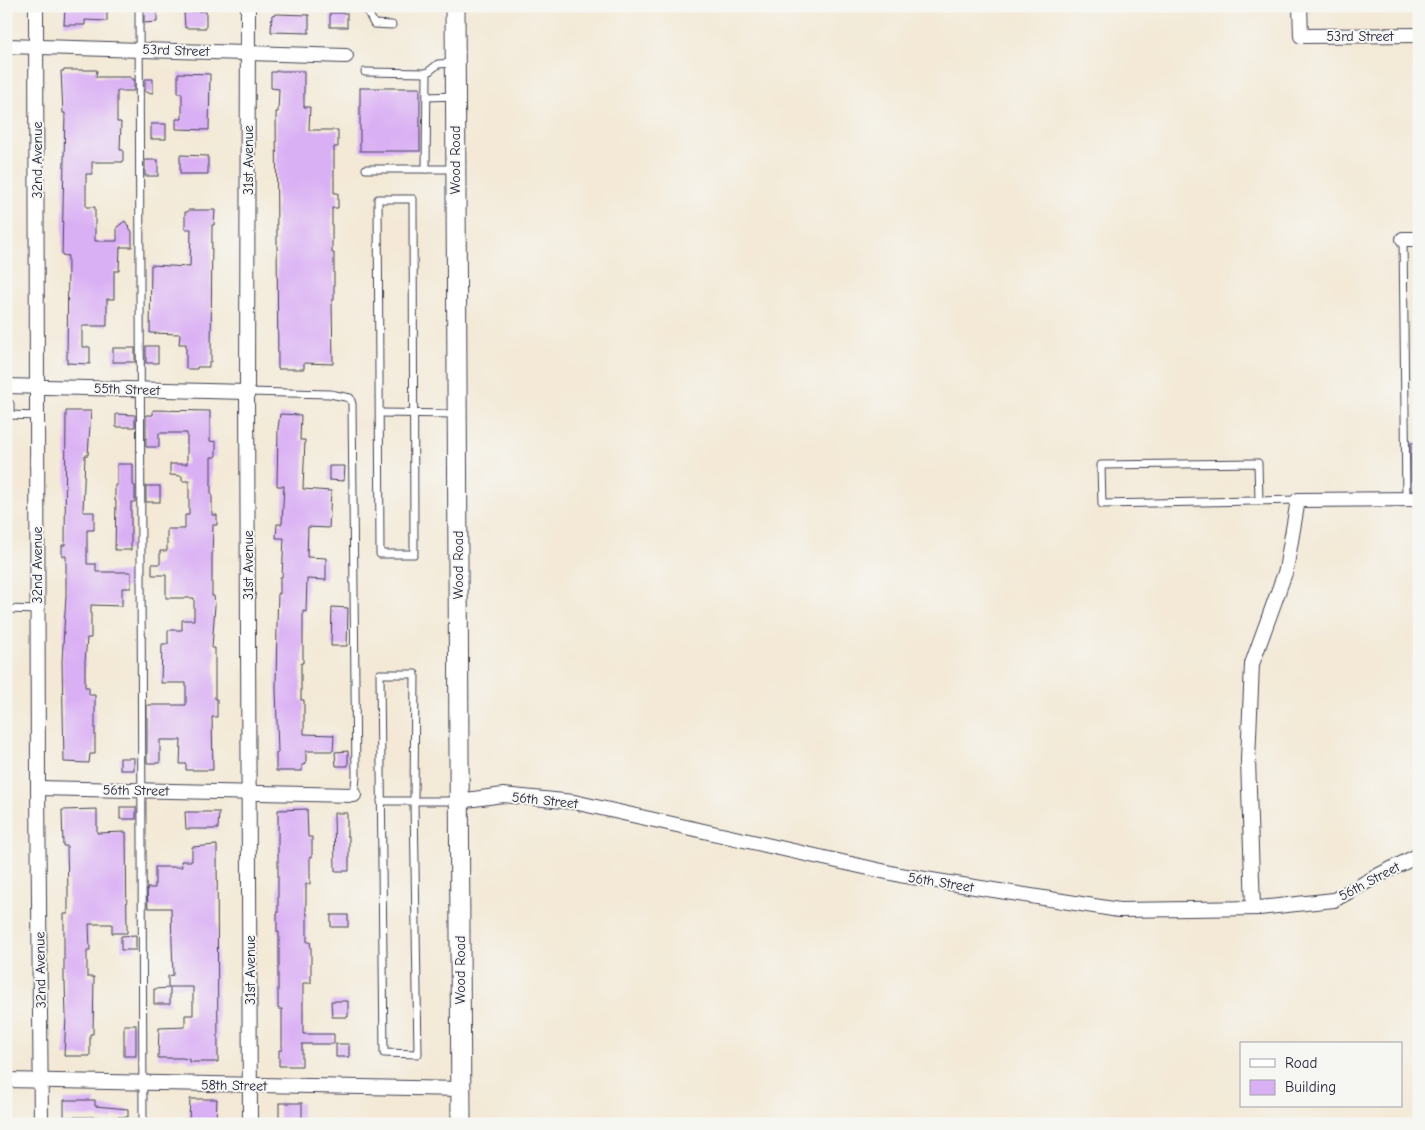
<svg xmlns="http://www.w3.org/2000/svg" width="1425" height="1130" font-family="'Comic Neue',sans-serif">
  <rect width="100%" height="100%" fill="#f6f6f2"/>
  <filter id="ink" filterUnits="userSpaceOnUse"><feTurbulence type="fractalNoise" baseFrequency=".02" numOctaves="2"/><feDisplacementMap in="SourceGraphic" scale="10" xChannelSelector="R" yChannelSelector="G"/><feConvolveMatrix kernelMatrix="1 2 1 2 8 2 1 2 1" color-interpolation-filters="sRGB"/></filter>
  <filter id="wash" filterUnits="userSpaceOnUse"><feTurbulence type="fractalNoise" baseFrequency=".0096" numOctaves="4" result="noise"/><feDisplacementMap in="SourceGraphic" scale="20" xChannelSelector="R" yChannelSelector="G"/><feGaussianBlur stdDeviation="1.12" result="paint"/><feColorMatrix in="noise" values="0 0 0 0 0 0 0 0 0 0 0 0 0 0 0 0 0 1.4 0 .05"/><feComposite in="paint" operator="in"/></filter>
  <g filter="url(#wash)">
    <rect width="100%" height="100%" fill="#f3e9d6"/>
    <g id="blocks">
      <g fill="#dab0f4">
        <path d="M65,7H107V21L85,20V25H64Z"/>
        <path d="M144,8H157V22L144,23Z"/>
        <path d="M206,11V28H185L184,12Z"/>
        <rect x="330" y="13" width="17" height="14"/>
        <path d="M276,14L309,15V33L271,32L272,15Z"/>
        <path d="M64,70H97L96,77H131V79H134V91H117V122H121L120,150H123V162H92V174H86V207H95V241H117V227L125,221L132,232V247H120L119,271H114V299H107V326H82V347H90V364L67,363L68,256L62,255L65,113H63L61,71H64Z"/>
        <path d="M276,71H304V107H310L309,130H338V147H334V193H338V208H332V253H334V300H332L333,364L304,363V369H278L276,112H278L279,89L271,88V72H276Z"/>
        <path d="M178,73L210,74L209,130L176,129V119H182V93H178Z"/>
        <path d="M145,79H153V93L145,92Z"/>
        <rect x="360" y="88" width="60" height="63"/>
        <rect x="151" y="124" width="15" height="15"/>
        <path d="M180,155L208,156V174H180Z"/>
        <rect x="145" y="160" width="13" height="16"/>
        <path d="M188,210H215L214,225H212L211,362L209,361V367H197V369H186V344H179L180,334L150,333L151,265L190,267L191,229H185V212H188Z"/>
        <rect x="146" y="346" width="12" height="17"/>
        <rect x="113" y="348" width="22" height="14"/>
        <path d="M153,410L210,411V441L216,442V457H211V494H212V515H217V525H213L212,559V596H214L215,605L212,648H215V699H217V717H212L213,770H186V764H180L181,740H160V763H147V705H186V683H161L162,644H168V630H182V620H194V598H166V575H152V564H160V551H167V529H185V515H189V481H182V476L170,475V464H187V433H159V447H146V415H153Z"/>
        <path d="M66,411H91L88,455H85L83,512H94V530H87V564H96V572H131V588H122V606L91,605V638H87L85,661V687H89V695H95V754H90L89,763L64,762L62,661L66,596V556H62V545H65Z"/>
        <path d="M116,414L135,415V427H116Z"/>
        <path d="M280,414L301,415L300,440H305L303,489L331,491L329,528L308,527L307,557L326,558V580L307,579L306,612L303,611V663H301V700H304V734L334,735L333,751H306V764L302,765V771H276V753H278L276,689L277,623L278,593L280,594V577H282L284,538H276L277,524H282L284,486H277L278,428Z"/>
        <rect x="1411" y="443" width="8" height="47"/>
        <path d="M117,464H133V485L135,486V502H131V550H115L116,501H115V485H117Z"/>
        <path d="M329,466H345L344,481L329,480Z"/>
        <rect x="146" y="486" width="14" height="16"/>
        <path d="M332,607L348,608L347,646H331Z"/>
        <path d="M348,751V766H336L335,752Z"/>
        <rect x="120" y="758" width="14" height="12"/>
        <rect x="120" y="807" width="16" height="12"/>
        <path d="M97,809V833L126,832L127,933H112V924H89L90,950H87V977H94L93,1034H90V1056H64L66,1017L65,982H64V914H68V892L67,846H63L62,810Z"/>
        <path d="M307,809L308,837H312V857H310V884H306V913H307V942H310L311,948V983H303V1034H334V1044H302V1066H279V1050H282V1009H278V967H279V932H277V913H278V810Z"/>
        <path d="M185,812H219L218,829H186Z"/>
        <path d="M334,813H347V836H349V871H335Z"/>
        <path d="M217,845L218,1062H189V1059L182,1058H158L159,1028L185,1027V1015H193V987H168V976L173,975L171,908H148L147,888H155V867H182L181,861H192V847Z"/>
        <rect x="331" y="915" width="17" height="12"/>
        <path d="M136,935V950H121V936Z"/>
        <path d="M170,988V1004H154V989Z"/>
        <path d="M331,1001H348V1017H332Z"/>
        <rect x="124" y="1025" width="12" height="31"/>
        <rect x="336" y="1044" width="13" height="13"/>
        <path d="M190,1099H217L216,1120H189Z"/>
        <path d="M64,1100H95V1106L128,1109V1117H112V1120L98,1119V1117H64Z"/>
        <rect x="279" y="1103" width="23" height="21"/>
      </g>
    </g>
  </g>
  <g filter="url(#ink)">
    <use href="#blocks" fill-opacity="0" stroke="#414052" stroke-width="1"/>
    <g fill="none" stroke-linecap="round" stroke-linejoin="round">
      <g stroke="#414052" stroke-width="9">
        <g id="lane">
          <path d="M139,6L143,1124"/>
          <path d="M368,6L369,14L374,24L392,25"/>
          <path d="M365,72L427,73L426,169"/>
          <path d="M427,73L438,64L453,63"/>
          <path d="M428,97L455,96"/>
          <path d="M366,169H455"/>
          <path d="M378,199H413L414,554H380Z"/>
          <path d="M1403,239L1406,499"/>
          <path d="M247,392L330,394L350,398L352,404L356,777L354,795"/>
          <path d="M6,404H10V415L37,416"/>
          <path d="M380,413L457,414"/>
          <path d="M1259,501L1258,463L1101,465L1102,504L1298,500"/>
          <path d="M6,609L38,610"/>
          <path d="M380,674H415L414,801L418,1054L384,1053Z"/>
          <path d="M381,801H458"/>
        </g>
      </g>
      <g stroke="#414052" stroke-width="16">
        <g id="street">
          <path d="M36,6L38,788L41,1124"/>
          <path d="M248,6L247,392L250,1124"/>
          <path d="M1300,6L1301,36L1419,35"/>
          <path d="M6,46L346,56"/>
          <path d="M1403,239H1419"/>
          <path d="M6,386L247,392"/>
          <path d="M38,788L354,795"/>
          <path d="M459,801L503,795L574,802L900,875L1119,910L1259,908L1334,900L1379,875L1419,855"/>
          <path d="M1253,908L1248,760L1252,664L1286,570L1298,500L1419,499"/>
          <path d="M6,1080L461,1089"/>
        </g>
      </g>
      <g stroke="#414052" stroke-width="21">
        <path id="secondary" d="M455,6L461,1124"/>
      </g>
      <use href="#lane" stroke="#fff" stroke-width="7"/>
      <use href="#street" stroke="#fff" stroke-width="14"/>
      <use href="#secondary" stroke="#fff" stroke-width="19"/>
    </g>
  </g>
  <g text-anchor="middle" stroke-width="4" stroke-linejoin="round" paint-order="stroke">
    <g font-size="14" fill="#22223b" stroke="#f6f6f2">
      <text x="1360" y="41">53rd Street</text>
      <text transform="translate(176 50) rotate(2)" y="5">53rd Street</text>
      <text transform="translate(37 160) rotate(-90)" y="5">32nd Avenue</text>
      <text transform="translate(248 160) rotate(-90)" y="5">31st Avenue</text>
      <text transform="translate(455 160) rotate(-90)" y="5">Wood Road</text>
      <text transform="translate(127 389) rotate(2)" y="5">55th Street</text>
      <text transform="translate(37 565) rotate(-90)" y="5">32nd Avenue</text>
      <text transform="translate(248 565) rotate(-90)" y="5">31st Avenue</text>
      <text transform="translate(458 565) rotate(-90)" y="5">Wood Road</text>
      <text transform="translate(136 790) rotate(1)" y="5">56th Street</text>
      <text transform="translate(545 800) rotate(6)" y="5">56th Street</text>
      <text transform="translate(1369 881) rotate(-28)" y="5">56th Street</text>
      <text transform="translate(941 882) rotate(9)" y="5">56th Street</text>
      <text transform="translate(40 970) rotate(-91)" y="5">32nd Avenue</text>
      <text transform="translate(250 970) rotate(-90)" y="5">31st Avenue</text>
      <text transform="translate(460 970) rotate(-90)" y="5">Wood Road</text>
      <text transform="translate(234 1085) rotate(1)" y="5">58th Street</text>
    </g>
  </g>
  <rect width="1425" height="1130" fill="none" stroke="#f6f6f2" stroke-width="25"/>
  <rect x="1240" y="1042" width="162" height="65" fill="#f6f6f2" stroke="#a1a1a9"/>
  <rect x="1250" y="1059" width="25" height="8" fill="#ffffff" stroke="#a1a1a9"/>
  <text x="1285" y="1068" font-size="15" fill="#22223b">Road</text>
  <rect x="1250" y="1080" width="25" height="15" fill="#dab0f4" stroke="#a1a1a9"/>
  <text x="1285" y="1092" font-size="15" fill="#22223b">Building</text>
</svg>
